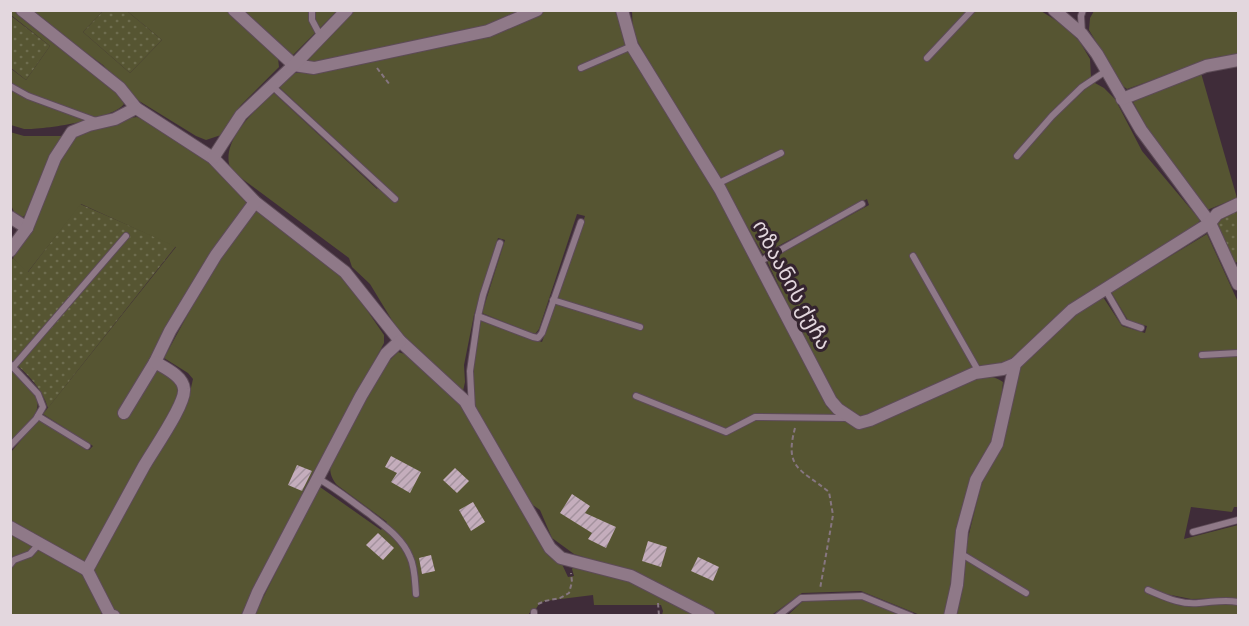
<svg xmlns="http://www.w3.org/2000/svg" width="1249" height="626" font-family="Commissioner,'Noto Sans Georgian',sans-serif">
  <defs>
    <pattern id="grass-dots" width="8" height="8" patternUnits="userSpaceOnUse" patternTransform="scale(1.5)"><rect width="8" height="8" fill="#565532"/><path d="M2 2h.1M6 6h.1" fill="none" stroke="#6e6d4f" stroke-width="1.8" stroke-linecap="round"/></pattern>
    <pattern id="building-hatch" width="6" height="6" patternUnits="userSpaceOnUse" patternTransform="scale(1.5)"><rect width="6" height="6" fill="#c4adbc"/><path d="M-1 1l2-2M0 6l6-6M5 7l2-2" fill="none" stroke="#a4929e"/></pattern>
  </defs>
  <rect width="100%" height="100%" fill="#3f2c39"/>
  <g fill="url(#grass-dots)">
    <path d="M103,11H127L162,40L130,73L83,32Z"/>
    <path d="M10,15L50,46L26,80L11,68Z"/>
    <path d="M80,204L176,246L48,408C42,388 27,373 11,360V261L13,258L28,272Z"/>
    <path d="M1238,211V262L1234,263L1216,222L1231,214Z"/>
  </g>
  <g fill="#565532">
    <path d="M11,11H15L111,86L120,96L124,104C113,119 44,130 24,129C20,128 15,126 11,125L10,68L26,80L50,46L11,15Z"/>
    <path d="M28,11H103L83,32L130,73L162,40L127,11H230L273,50L278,58L279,67L241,105L221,135L206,140L196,136L131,96L103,65Z"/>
    <path d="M241,11H337L292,56Z"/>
    <path d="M352,11H529L497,25L317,65L304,61Z"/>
    <path d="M543,11H615L633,54L724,207L827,407L849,424L860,428L977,376C988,376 994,376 1003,382L998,426L992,444L972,484L953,588L945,615H920L861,591L802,593L773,614L766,615H718L634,573L574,554L552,538L540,510L527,501L475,410L473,368L481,321L542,342L585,216L577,214L539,329L536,333H531L482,313L505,240L498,238L474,315L464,365L465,382L463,391L411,346L401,335L370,284L352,267L349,258L237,175C234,172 230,168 229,164C224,137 256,109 274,93L377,189L381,182L278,86L293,73H307L419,49Z"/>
    <path d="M632,11H1041L1065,26L1080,42L1090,59L1091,77L1095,83L1104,88L1115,99L1142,151L1200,220L1196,226L1007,362L867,417H858L839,403L809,350L767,261L869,205L867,199L763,254L645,55L633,33Z"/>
    <path d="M1094,11H1238V54L1218,57L1127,89L1123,86L1089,30L1090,18Z"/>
    <path d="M1201,73L1237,198L1207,210L1149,132L1133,102L1165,86Z"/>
    <path d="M137,117L164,129L212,161L248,200L249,205L206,263L158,367L176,380L180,399L87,564L11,521V452L39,419L89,450L93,446L43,414L176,247L81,204L27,273L13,258C19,247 27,237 31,226C44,195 55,144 87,128C99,123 123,119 137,117Z"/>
    <path d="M10,132L24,136H62L42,176L30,210L23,217L14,212L11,205Z"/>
    <path d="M258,209L342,274L384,335V343L286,526L241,615H120L114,611L93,570L142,472L188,401L193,379L188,373L164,358L213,268L255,210Z"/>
    <path d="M1207,234L1238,302V507H1234L1232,512L1191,507L1184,539L1238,525V598L1191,599L1166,594L1163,600C1170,602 1176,605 1183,606C1202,607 1220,602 1238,605V615L954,616L961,590L968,538L981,485L1002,444L1020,364L1072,315L1103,297L1122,326L1145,333L1147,326L1129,322L1111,292Z"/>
    <path d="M398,352L408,355L459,401L561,562L568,577L574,576L572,569L575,565L631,580L702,615H662L663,611L661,605H594L593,595L545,601L539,604L534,612L529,613V615L254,616L311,502L320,487L381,530L387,522L337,485C328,475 329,465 334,453L388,362Z"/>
    <path d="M10,369C18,377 27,385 34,394C47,412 21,430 10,442Z"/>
    <path d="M11,530L84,573L103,610L100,615L11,616Z"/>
    <path d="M860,599L902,615L787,616L803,601Z"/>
  </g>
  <g fill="url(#building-hatch)">
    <path d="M391,456L421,472L410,493L391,482L397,473L385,467Z"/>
    <path d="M297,465L312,471L302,491L288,485Z"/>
    <path d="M455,468L469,481L457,493L443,480Z"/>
    <path d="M572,494L590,506L585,513L616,527L606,548L588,539L592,533L560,513Z"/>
    <path d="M473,502L485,522L471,531L459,510Z"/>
    <path d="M378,533L394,548L383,560L366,545Z"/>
    <path d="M648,541L667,547L661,567L642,561Z"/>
    <path d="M431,555L435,571L422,574L419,558Z"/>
    <path d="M698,557L719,567L713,581L691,571Z"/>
  </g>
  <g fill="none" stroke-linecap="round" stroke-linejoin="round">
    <g stroke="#5d4b57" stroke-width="8">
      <g id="lane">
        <path d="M312,10V20L321,37"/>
        <path d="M1082,33L1081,16L1083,10"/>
        <path d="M927,58L972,10"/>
        <path d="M581,68L632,46"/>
        <path d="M10,86L28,96L96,121"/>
        <path d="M272,86L395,199"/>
        <path d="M1017,156L1052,116L1082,87L1106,71"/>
        <path d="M717,184L781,153"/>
        <path d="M913,256L979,372"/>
        <path d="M759,262L862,204"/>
        <path d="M1105,289L1124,322L1141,328"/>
        <path d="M553,300L640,327"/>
        <path d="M478,316L483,295L500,243"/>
        <path d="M1202,355L1238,353"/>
        <path d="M10,364L38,394L43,407L36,419L10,446"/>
        <path d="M13,367L126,236"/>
        <path d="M636,396L726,432L755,417L847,418"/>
        <path d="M472,409L470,371L478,316L533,337L538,338L542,333L581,222"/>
        <path d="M38,416L87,446"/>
        <path d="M317,478C336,488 351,501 368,513C384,526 402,537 410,557C415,567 415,582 416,594"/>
        <path d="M1193,532L1238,520"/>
        <path d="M960,553L1026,593"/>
        <path d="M10,565L14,560L30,554L39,544"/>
        <path d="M1148,590C1165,597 1180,605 1199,603C1214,602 1224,599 1238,602"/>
        <path d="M534,612V616"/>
        <path d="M778,616L801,598L862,596L911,616"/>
      </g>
    </g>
    <g stroke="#5d4b57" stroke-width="14">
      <g id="street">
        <path d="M22,10L120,88L136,108L213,158L255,202L345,272L400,341L465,401L550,548L561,558L631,576L709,616"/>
        <path d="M234,10L294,65L314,68L488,31L537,10"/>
        <path d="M622,10L632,46L720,189L831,401L838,409L859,423L870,420L975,373L1003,369L1015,364"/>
        <path d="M1054,10L1082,34L1097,54L1141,130L1210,223L1238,284"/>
        <path d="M1122,99L1206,66L1238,60"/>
        <path d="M213,158L241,115L294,65L347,10"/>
        <path d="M10,217L27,228"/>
        <path d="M10,251L27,228L55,158L72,132L89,125L115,119L136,108"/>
        <path d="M124,413L155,362L170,331L216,255L255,202"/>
        <path d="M10,527L87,570"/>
        <path d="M114,616L110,615L87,570C106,535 125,500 144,466C153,450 186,404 184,389C183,376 165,368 155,362"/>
        <path d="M248,616L258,592L361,396L386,354L400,341"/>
        <path d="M950,616L957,585L962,531L976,480L997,444L1015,364L1072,310L1210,223L1217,214L1238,204"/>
      </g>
    </g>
    <g stroke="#867680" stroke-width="2" stroke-dasharray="4.5 3" stroke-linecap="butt">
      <path d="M377,68L390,85"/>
      <path d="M795,428C784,469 801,469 829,492L833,515L820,589"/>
      <path d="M658,603L659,616"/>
      <path d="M538,604L545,601L560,598L569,593L572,582L571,573"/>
    </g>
    <use href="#lane" stroke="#8f7988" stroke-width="6"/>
    <use href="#street" stroke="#8f7988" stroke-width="12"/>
  </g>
  <g text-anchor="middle" stroke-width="6" stroke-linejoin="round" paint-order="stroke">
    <g font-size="21" fill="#e3d7de" stroke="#34232f">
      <text transform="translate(792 285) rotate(62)" y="7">ოზაანის ქუჩა</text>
    </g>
  </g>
  <rect width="1249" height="626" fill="none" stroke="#e3d7de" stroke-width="24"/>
</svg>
